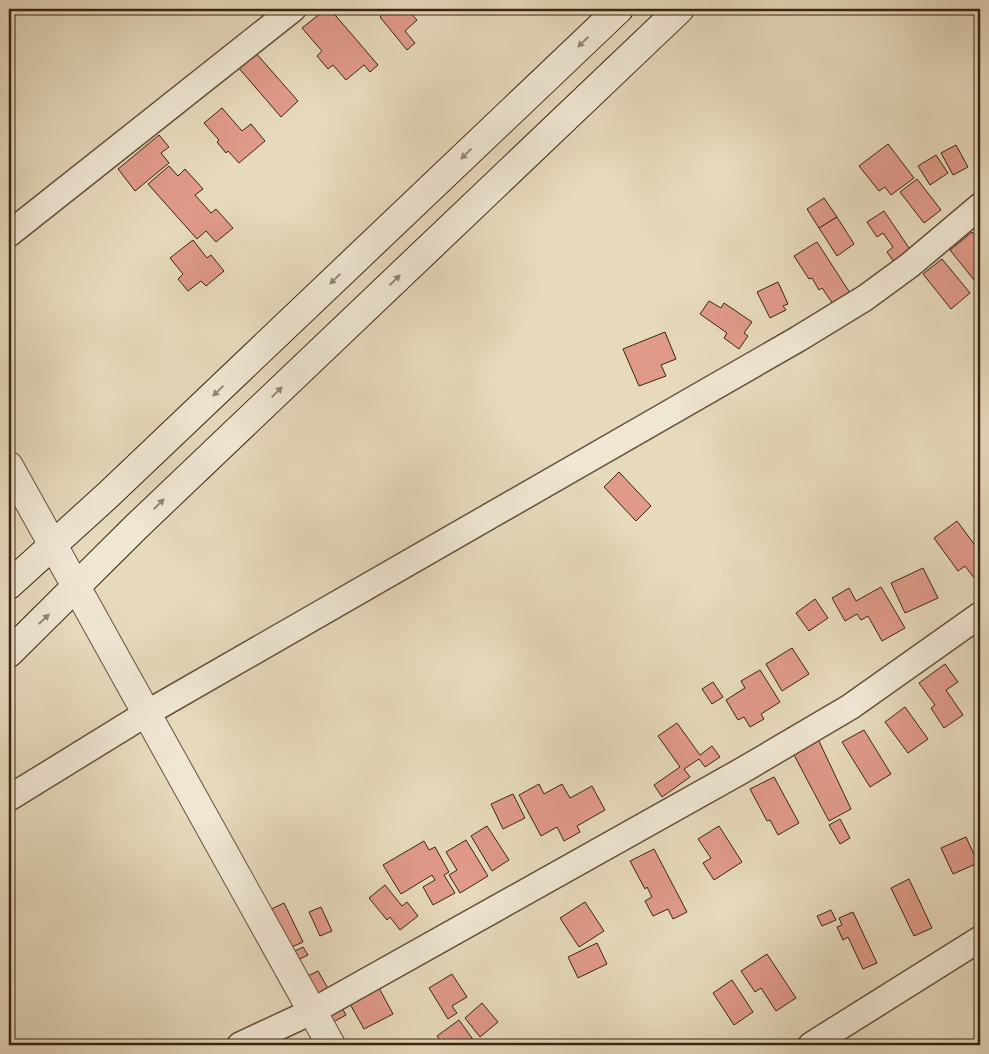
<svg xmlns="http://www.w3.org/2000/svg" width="989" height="1054" font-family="'EB Garamond',serif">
  <rect width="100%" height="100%" fill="#e6d9bc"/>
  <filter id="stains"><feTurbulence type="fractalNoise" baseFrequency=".004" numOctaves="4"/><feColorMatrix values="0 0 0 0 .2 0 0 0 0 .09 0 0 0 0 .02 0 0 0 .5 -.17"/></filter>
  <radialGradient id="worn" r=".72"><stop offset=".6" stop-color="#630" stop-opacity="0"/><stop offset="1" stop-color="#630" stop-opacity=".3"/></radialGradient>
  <g fill="#e09a8a" stroke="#3b2413">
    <path d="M326,9H330L378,65L370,72L364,65L346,80L333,65L328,69L317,56L322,51L302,28Z"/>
    <path d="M389,9H407L417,20L405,31L415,43L407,50L380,17Z"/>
    <path d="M254,51L298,101L281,117L237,66Z"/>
    <path d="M222,108L242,131L251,124L265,141L239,163L228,151L226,153L217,142L219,140L204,123Z"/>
    <path d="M159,135L169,147L161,153L169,163L135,191L118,169Z"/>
    <path d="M888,144L914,178L891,195L885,187L879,191L859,166Z"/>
    <path d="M956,145L968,167L953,175L941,153Z"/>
    <path d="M936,155L948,173L930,185L918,166Z"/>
    <path d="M169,166L178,176L185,169L203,189L195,195L211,213L216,209L233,228L216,242L206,231L197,239L148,184Z"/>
    <path d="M917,179L941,210L924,223L900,192Z"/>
    <path d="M824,198L837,217L819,228L807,209Z"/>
    <path d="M884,211L911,251L894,262L887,252L893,247L883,233L877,237L867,222Z"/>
    <path d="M837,217L854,244L837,256L819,228Z"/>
    <path d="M972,232L980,241V275L974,280L950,250Z"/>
    <path d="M193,240L207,258L211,255L224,271L206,286L201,281L188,291L178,279L183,274L170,258Z"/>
    <path d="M817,242L852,296L835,307L822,288L819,290L812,278L809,279L794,256Z"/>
    <path d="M942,259L970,293L951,309L923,274Z"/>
    <path d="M778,282L788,304L783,306L786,310L770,318L757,292Z"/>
    <path d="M709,301L721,308L724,303L752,322L744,333L748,336L739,349L724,338L727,333L700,314Z"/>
    <path d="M665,332L676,359L661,365L666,376L639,386L623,349Z"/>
    <path d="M619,472L651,506L636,521L604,487Z"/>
    <path d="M957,521L980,552V582L978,583L965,566L958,571L934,538Z"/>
    <path d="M923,568L938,598L905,613L891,583Z"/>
    <path d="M881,587L905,628L882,641L868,616L861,620L857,614L845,621L832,598L849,588L856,601Z"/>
    <path d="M815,599L828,618L809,631L796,613Z"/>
    <path d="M792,648L809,674L782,691L766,664Z"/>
    <path d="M945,664L958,682L946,690L963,715L944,728L931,708L935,705L919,683Z"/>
    <path d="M760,670L780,702L761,714L764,719L750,727L744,717L738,720L726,700L745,688L741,681Z"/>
    <path d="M713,682L723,697L712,704L702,689Z"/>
    <path d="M905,707L928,739L908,753L885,722Z"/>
    <path d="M677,723L700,755L712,746L720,757L705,767L699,759L684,769L690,777L662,797L654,785L680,767L658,736Z"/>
    <path d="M864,730L891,774L870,787L842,742Z"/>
    <path d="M818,739L851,809L829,821L793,753Z"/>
    <path d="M774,777L799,823L778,835L770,820L767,821L750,789Z"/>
    <path d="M539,784L544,794L562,784L570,798L592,786L605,810L577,826L580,832L564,841L557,827L541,836L519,795Z"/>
    <path d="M513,794L525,818L503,829L491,804Z"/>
    <path d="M840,819L850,838L840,844L829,825Z"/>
    <path d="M487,826L509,860L492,871L471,836Z"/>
    <path d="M719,826L742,862L714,880L703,863L711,858L698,839Z"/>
    <path d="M966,837L978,863L953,874L941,848Z"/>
    <path d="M466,840L488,876L460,893L449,875L457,870L446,852Z"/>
    <path d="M424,841L429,850L435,847L449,872L444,875L455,893L433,905L423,887L435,880L432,875L401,894L383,865Z"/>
    <path d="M654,849L687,912L673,919L668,909L653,916L645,901L652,897L647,887L645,889L630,861Z"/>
    <path d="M909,879L932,928L914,936L891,888Z"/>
    <path d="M385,885L402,906L407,902L418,916L400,930L390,917L387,920L369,898Z"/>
    <path d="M585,902L604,931L579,947L560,918Z"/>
    <path d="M284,903L303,942L285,950L267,911Z"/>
    <path d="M321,907L332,931L320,936L309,912Z"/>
    <path d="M831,910L836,920L822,926L817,916Z"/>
    <path d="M853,912L877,963L863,969L848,937L843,940L837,927L842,925L839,918Z"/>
    <path d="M597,943L607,964L578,978L568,957Z"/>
    <path d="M303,947L308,955L294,962L289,954Z"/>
    <path d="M767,954L796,998L776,1011L761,988L755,992L741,971Z"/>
    <path d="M318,971L329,990L317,996L306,977Z"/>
    <path d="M452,974L467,997L452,1006L457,1013L448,1019L429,988Z"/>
    <path d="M732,980L753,1012L734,1025L713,993Z"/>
    <path d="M379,988L393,1014L364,1029L350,1004Z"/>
    <path d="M482,1003L498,1022L480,1037L465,1018Z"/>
    <path d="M340,1004L346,1015L326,1026L320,1015Z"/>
    <path d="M459,1020L474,1041L467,1045H444L437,1036Z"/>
  </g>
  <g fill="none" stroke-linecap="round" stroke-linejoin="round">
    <g stroke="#66513d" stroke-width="28">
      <g id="minor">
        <path d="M9,234L293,9"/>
        <path d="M9,798L147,713L798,339L865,298L910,265L980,206"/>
        <path d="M240,1045L313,1011L743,770L850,707L980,615"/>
        <path d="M811,1045L980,939"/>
      </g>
    </g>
    <g stroke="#66513d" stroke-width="30">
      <path id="tertiary" d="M9,466L331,1045"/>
    </g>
    <g stroke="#3b2413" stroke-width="30">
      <g id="secondary">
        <path d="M9,585L109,494L619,9"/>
        <path d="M9,653L137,526L680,9"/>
      </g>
    </g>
    <use href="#minor" stroke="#efe6d3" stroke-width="25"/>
    <use href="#tertiary" stroke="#efe6d3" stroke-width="28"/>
    <use href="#secondary" stroke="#efe6d3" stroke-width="28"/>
  </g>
  <defs><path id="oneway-solid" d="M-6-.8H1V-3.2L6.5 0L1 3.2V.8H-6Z" transform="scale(1.25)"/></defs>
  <g fill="#958573">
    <use href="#oneway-solid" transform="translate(583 42) rotate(136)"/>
    <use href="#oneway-solid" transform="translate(466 154) rotate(136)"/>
    <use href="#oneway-solid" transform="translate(335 279) rotate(136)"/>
    <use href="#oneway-solid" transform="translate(395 280) rotate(-44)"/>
    <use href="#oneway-solid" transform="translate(218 391) rotate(136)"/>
    <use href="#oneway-solid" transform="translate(277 392) rotate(-44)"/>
    <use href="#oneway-solid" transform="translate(159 504) rotate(-44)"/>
    <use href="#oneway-solid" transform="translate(44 619) rotate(-43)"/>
  </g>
  <rect width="989" height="1054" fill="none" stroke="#e6d9bc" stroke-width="30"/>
  <rect x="10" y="10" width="969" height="1034" fill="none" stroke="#3b2413" stroke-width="2.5"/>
  <rect x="15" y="15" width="959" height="1024" fill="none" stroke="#3b2413"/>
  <rect width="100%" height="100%" filter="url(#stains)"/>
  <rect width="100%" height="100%" fill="url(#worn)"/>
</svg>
